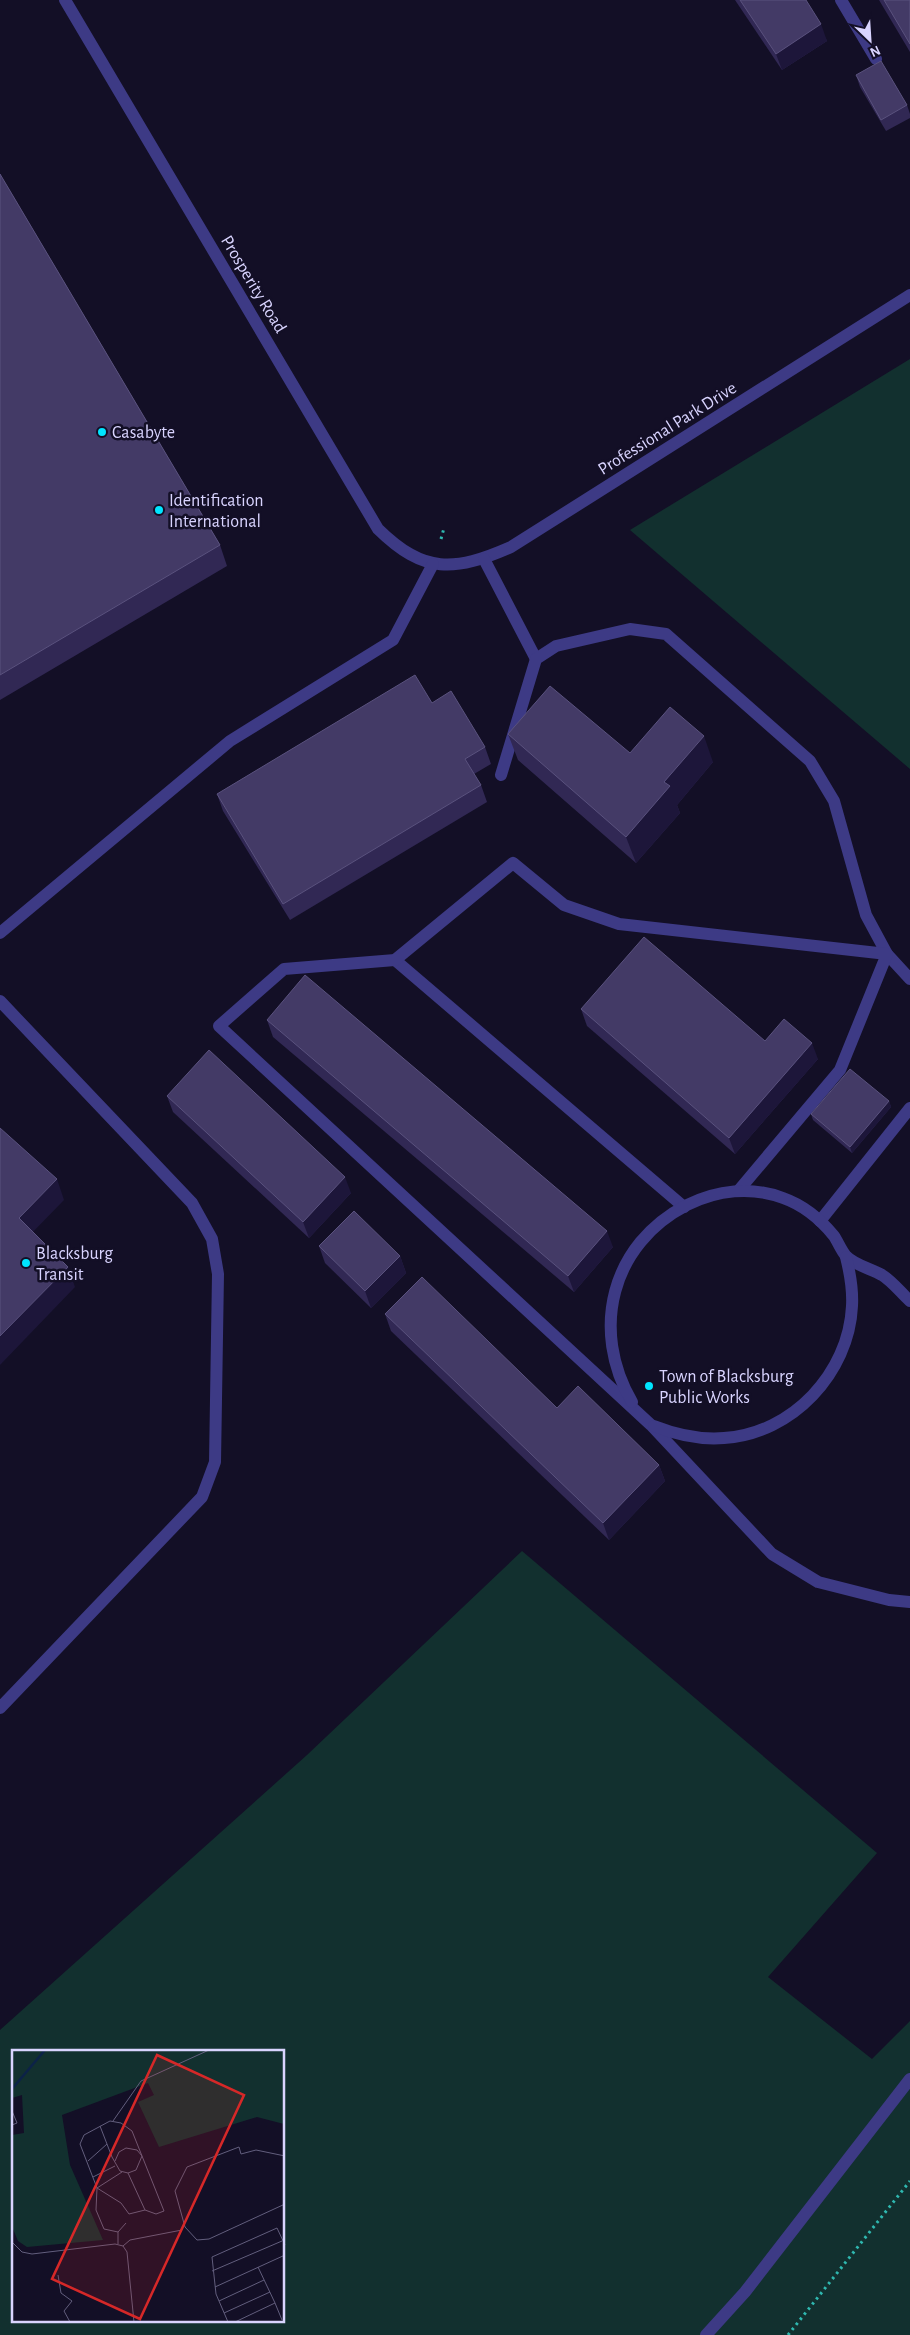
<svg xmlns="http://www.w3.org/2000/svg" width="910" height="2335" font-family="'Alegreya Sans',sans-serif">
  <rect width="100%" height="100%" fill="#130f26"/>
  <g fill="#12302f" fill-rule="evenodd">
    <path d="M910,359V769L630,530Z"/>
    <path d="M522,1551L877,1853L768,1977L872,2059L910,2021V2335H0V2030L307,1755ZM14,2051H284V2321H14Z"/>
  </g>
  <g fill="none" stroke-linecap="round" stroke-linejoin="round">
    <g stroke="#2fb8b0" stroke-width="3" stroke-dasharray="2.5 4" stroke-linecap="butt">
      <path d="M441,539L444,528"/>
      <path d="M788,2335L910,2181"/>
    </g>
    <g stroke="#3d3a85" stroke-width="12">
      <path d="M65,0L378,529C424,574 454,572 511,547L910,295"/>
      <path d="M841,0L876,59"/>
      <path d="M484,559L536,659"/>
      <path d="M501,775L536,659L556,646L630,629L666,634L810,761L834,801L866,915L887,954L910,979"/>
      <path d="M0,933L230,741L393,640L433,564"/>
      <path d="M395,960L684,1207"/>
      <path d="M0,1001L192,1203L212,1239L218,1274L215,1462L202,1497L0,1708"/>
      <path d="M739,1190L840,1070L887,954L619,924L564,905L513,863L395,960L284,969L219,1026L651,1425L772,1554L818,1582L889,1600L910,1602"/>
      <path d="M820,1221L910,1108"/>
      <path d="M632,1402C590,1330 611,1244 687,1205C717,1190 751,1186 783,1198C803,1205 821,1220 834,1236C838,1242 841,1250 846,1256C854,1265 872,1269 882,1275C893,1282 901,1293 910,1301"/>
      <path d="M654,1426C677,1435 699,1440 724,1438C792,1434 849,1373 852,1306C853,1289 850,1273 846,1257"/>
      <path d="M706,2335L745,2292L910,2079"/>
    </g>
  </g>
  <g fill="#312854">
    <path d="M735,0H806L827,41L782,70Z"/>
    <path d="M879,0H910V52Z"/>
    <path d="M856,75L907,105L910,114V118L886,131L860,87Z"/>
    <path d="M0,174L220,545L227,566L0,700Z"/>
    <path d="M432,703L485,747L491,764L474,774L481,785L487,802L290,920L223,811L217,794Z"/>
    <path d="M508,734L630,753L713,762L677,805L680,813L636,863L518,760Z"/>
    <path d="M581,1009L765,1041L818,1059L735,1154L587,1026Z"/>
    <path d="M267,1020L613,1247L574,1292L273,1037Z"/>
    <path d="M167,1096L351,1193L309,1238L173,1112Z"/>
    <path d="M889,1101L891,1107L852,1153L813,1120L811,1114Z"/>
    <path d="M319,1246L400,1256L406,1273L371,1308L325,1263Z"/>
    <path d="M385,1314L659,1465L665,1481L609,1540L391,1331Z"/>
  </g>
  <g fill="#1d163a">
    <path d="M821,24L827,41L782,70L776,54Z"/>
    <path d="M704,736L713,762L677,805L680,813L636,863L626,837L664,782Z"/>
    <path d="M812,1043L818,1059L735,1154L729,1138Z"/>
    <path d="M889,1101L891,1107L852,1153L850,1147Z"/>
    <path d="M345,1177L351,1193L309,1238L303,1222Z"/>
    <path d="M57,1179L64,1200L27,1238L19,1218Z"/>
    <path d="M607,1231L613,1247L574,1292L568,1276Z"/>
    <path d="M400,1256L406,1273L371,1308L365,1291Z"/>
    <path d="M68,1267L75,1287L0,1365V1336Z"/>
    <path d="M659,1465L665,1481L609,1540L603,1523Z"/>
  </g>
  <g fill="#433a66" stroke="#5a527e">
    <path d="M740,0H806L821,24L776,54Z"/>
    <path d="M884,0H910V44Z"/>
    <path d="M881,61L907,105L881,120L856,75Z"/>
    <path d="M0,174L220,545L0,675Z"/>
    <path d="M415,675L432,703L451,691L485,747L465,759L481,785L283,904L217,794Z"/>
    <path d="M550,686L630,753L670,707L704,736L664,782L670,786L626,837L508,734Z"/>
    <path d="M644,937L765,1041L784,1019L812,1043L729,1138L581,1009Z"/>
    <path d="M305,975L607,1231L568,1276L267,1020Z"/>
    <path d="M209,1050L345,1177L303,1222L167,1096Z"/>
    <path d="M850,1069L889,1101L850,1147L811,1114Z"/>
    <path d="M0,1128L57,1179L19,1218L68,1267L0,1336Z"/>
    <path d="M354,1211L400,1256L365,1291L319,1246Z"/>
    <path d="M422,1277L557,1408L578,1386L659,1465L603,1523L385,1314Z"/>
  </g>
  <g fill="#00e5ff" stroke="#130f26" stroke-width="2">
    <circle cx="102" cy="432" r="5"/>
    <circle cx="159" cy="510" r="5"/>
    <circle cx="26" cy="1263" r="5"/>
    <circle cx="649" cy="1386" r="5"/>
  </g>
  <g text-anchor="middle" stroke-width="5" stroke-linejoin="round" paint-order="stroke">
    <g font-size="18" fill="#d9d4ff" stroke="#130f26">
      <text transform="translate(254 284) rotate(59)" y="6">Prosperity Road</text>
      <text transform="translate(667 428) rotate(-32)" y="6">Professional Park Drive</text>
    </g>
    <g font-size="18" fill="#d9d4ff" stroke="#130f26" text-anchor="start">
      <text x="112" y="438">Casabyte</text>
      <text x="169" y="506">Identification<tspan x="169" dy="21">International</tspan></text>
      <text x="36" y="1259">Blacksburg<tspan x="36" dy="21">Transit</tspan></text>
      <text x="659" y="1382">Town of Blacksburg<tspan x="659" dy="21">Public Works</tspan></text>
    </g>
  </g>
  <g transform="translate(12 2050)">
    <rect width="272" height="272" fill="#130f26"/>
    <path d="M0,0H272V74L245,67L147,97L126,52L142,45L136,33L50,65L58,115L91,190L15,197L6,191L1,179L0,85L12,83L10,45L0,48Z" fill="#12302f"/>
    <path fill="none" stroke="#0c2248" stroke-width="2.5" d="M0,39L33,0"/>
    <path fill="none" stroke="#625e7d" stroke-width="1" d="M0,61L5,73L0,75M101,71L129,31L197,0M88,76L100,107L108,121L116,123L124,120L130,106L125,100L114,98L107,102L103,111M273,106L244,100L229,104L227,97L175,117L163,141L173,177L185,190L197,189L273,154M76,111L95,94M116,123L133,160M81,127L103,116M106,182L92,179L84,160L85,138L68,94L72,85L98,71L109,73L120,81L152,161L144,164L133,160L117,164L109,153L85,138L110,122M0,192L10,202L20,204L103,194L111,196M106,194V182L114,173M111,196L115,202L122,272M111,196L118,190L170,180M246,217L263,253M200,221L270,191M46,225L49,243L60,251L52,261L58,272M203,237L273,205M207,251L252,230M212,263L258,242M216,272L204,244L200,207L265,178L273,195M223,272L263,253L270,270"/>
    <path fill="#d62828" fill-opacity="0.15" stroke="#d62828" stroke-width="2.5" d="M145,5L232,45L128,269L40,229Z"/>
    <rect width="272" height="272" fill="none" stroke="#d9d4ff" stroke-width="2.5"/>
  </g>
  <g transform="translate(870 40) rotate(155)" stroke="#130f26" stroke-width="4" paint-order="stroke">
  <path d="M0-4L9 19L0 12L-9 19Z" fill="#d9d4ff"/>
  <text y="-8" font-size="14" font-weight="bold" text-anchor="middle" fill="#d9d4ff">N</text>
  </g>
</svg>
